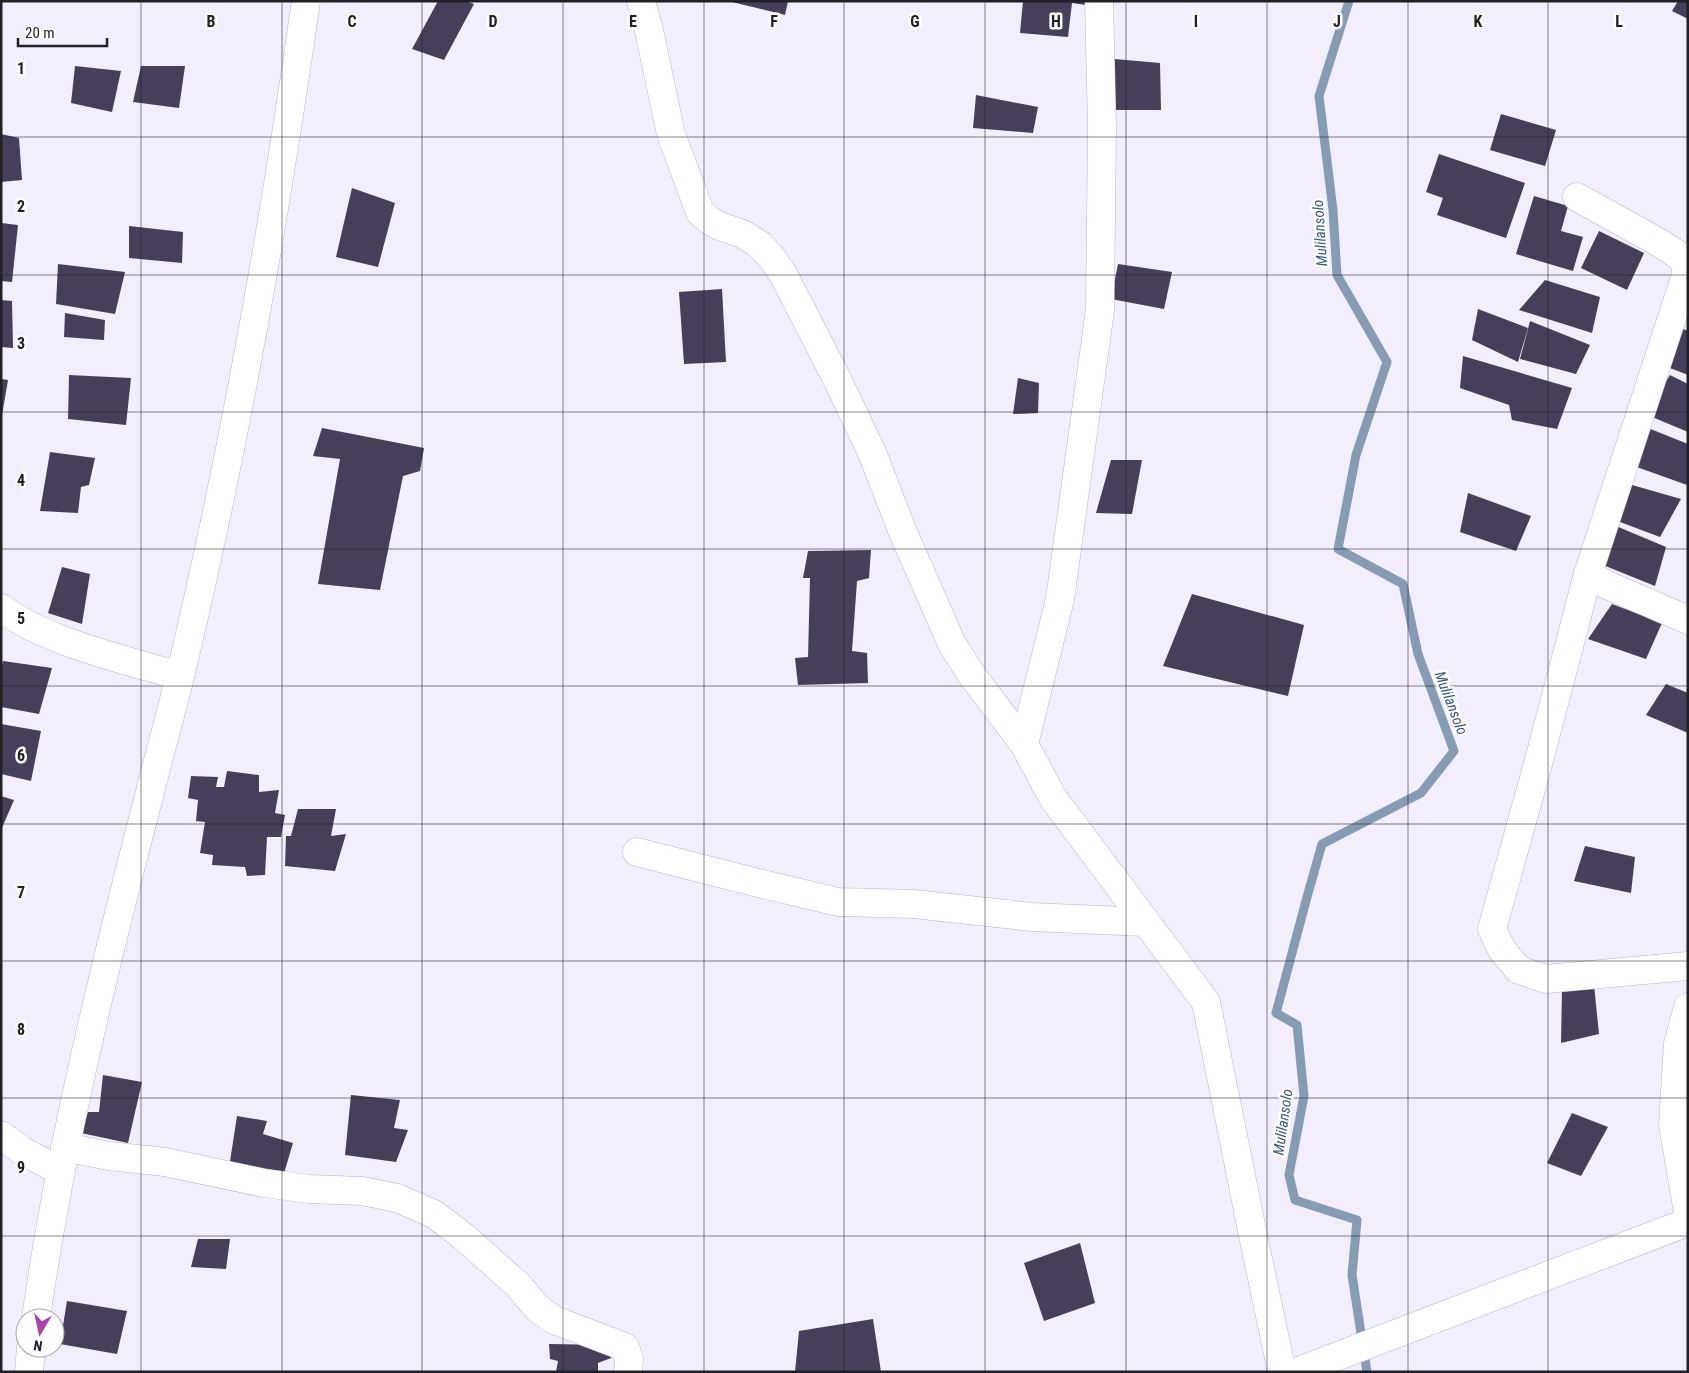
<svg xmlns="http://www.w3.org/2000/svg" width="1689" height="1373" font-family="'Roboto Condensed',sans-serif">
  <rect width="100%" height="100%" fill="#f2eefd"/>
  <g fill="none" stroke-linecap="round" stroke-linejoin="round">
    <path stroke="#869cb5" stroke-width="9" d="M1349,1L1319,96L1333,210L1337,275L1387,362L1356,455L1338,549L1403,584L1418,654L1454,751L1421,793L1322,844L1307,897L1276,1013L1297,1025L1304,1096L1289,1175L1295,1200L1357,1220L1352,1275L1367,1372"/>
  </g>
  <g fill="#473f5a">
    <path d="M438,1H466L474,4L444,60L412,49Z"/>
    <path d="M728,1H788L785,15Z"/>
    <path d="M1023,1H1087L1086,5L1072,3L1068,37L1020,33Z"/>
    <path d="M1678,1H1688V19L1672,11Z"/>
    <path d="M1103,58L1160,63L1161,110H1102Z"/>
    <path d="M75,66L121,71L112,112L71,103Z"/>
    <path d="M141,66H185L179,108L133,102Z"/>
    <path d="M976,95L1038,107L1033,133L973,128Z"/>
    <path d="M1501,114L1556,130L1545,166L1490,150Z"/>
    <path d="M1,134L19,138L22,180L1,182Z"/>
    <path d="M1439,154L1525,183L1506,238L1437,215L1443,198L1426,192Z"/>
    <path d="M352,188L395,203L378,267L336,257Z"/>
    <path d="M1534,196L1568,206L1561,231L1583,237L1573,271L1516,254Z"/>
    <path d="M1,223L18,225L12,282L1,281Z"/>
    <path d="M129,226L183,232L182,263L129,258Z"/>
    <path d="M1599,231L1644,253L1627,290L1581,268Z"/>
    <path d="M58,264L125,272L115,314L56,304Z"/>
    <path d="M1118,264L1172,272L1164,309L1111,299Z"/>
    <path d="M1545,280L1600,297L1592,333L1519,310Z"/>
    <path d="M722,289L726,362L684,364L679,292Z"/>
    <path d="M1,300L12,301L13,348L1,347Z"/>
    <path d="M1478,309L1528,328L1518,362L1472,340Z"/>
    <path d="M65,313L105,320L104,340L64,337Z"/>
    <path d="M1530,321L1590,345L1576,374L1520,359Z"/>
    <path d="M1678,327L1688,331V375L1670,368Z"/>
    <path d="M1463,356L1572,388L1557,429L1512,420L1509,405L1460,388Z"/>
    <path d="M69,375L131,378L126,425L68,419Z"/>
    <path d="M1670,375L1688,384V432L1645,414Z"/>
    <path d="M1018,378L1039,383L1038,413L1013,414Z"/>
    <path d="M1,379L8,380L2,415H1Z"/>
    <path d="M1643,426L1688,444L1687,485L1634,466Z"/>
    <path d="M322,428L424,448L420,471L403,476L380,590L318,584L340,459L313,456Z"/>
    <path d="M50,452L95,458L89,485L81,487L78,513L40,511Z"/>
    <path d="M1111,460H1142L1132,514L1096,513Z"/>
    <path d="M1625,483L1681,499L1660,537L1612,519Z"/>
    <path d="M1468,493L1531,516L1516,551L1460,532Z"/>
    <path d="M1616,526L1666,547L1655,586L1598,563Z"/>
    <path d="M871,550L869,578L857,581L852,651L867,653L868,683L798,685L795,658L808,657L810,578H803L808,551Z"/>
    <path d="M62,567L90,574L82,624L48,613Z"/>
    <path d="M1192,594L1304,625L1288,696L1163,666Z"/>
    <path d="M1612,604L1662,623L1646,659L1588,639Z"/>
    <path d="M3,661L52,668L39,714L1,707V669Z"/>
    <path d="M1666,684L1688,693V733L1646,715Z"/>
    <path d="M1,724L41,731L31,781L1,774Z"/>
    <path d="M227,771L259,775V792L279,790L275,813L285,815L281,837H267L265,875L247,876L245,867L212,865L213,855L200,853L205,822L196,821L198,800L188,798L191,776L218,777L216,787H224Z"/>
    <path d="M1,796L14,800L1,830Z"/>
    <path d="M298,809H336L331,836L346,834L335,871L285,866L286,836H291Z"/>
    <path d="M1585,846L1635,857L1631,893L1574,881Z"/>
    <path d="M1594,985L1599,1034L1561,1043L1562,988Z"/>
    <path d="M103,1075L142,1082L128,1143L81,1133L88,1112H99Z"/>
    <path d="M351,1095L400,1100L394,1128L408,1130L396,1162L345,1155Z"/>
    <path d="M1572,1113L1608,1127L1581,1176L1547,1163Z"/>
    <path d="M237,1116L267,1121L263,1134L293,1143L282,1180L229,1168Z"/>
    <path d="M198,1239H230L226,1269L191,1267Z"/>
    <path d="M1080,1243L1095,1303L1044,1321L1024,1263Z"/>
    <path d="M67,1301L127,1311L117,1354L60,1344Z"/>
    <path d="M873,1319L881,1372H795L799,1331Z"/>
    <path d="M549,1344L613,1345L611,1358L598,1363V1372H556L558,1361L550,1359Z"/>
  </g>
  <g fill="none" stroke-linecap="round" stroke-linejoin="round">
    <g stroke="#b9b5c7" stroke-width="29">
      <g id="street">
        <path d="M641,1L648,26L671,134L700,212L709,220L719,226L743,234L760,245L771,257L783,274L838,381L873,455L902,530L952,644L971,674L1024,744L1053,798L1206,1002L1255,1245L1282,1372"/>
        <path d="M1577,197L1658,242L1681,257L1687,267L1685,278L1588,574L1538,764L1492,929L1502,950L1519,970L1546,979L1688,966"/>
        <path d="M1588,574L1607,585L1688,620"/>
        <path d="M1,608C46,642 126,660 180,676"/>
        <path d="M1024,744L1060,599L1100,310L1102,127L1099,1"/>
        <path d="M637,852L758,883L838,902L914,904L1032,917L1146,922"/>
        <path d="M1688,1007L1678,1044L1673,1125L1688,1212"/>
        <path d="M1,1135L21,1150L60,1171"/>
        <path d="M65,1147L109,1156L165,1162L264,1183L309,1189L362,1191L397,1198L434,1214L464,1237L518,1285L537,1308L554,1320L625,1347L629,1359L628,1372"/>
        <path d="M36,1318C61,1142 104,969 149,796C159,755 171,714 181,672C234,451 274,226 306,1"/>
        <path d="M29,1372L31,1348"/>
        <path d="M1296,1372L1688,1222"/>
      </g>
    </g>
    <use href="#street" stroke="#fff" stroke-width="28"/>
  </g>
  <path fill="none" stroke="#222027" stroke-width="1" stroke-opacity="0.55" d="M141,1V1372M282,1V1372M422,1V1372M563,1V1372M704,1V1372M844,1V1372M985,1V1372M1126,1V1372M1267,1V1372M1408,1V1372M1548,1V1372M1,137H1688M1,275H1688M1,412H1688M1,549H1688M1,686H1688M1,824H1688M1,961H1688M1,1098H1688M1,1236H1688"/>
  <g text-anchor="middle" stroke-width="5" stroke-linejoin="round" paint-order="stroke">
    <g font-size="15" font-style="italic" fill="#375980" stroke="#fefefe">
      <text transform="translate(1320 233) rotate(-94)" y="5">Mulilansolo</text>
      <text transform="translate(1451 703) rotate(69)" y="5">Mulilansolo</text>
      <text transform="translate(1283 1122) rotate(-82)" y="5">Mulilansolo</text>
    </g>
  </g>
  <g font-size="16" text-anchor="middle" font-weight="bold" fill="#222027" stroke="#fefefe" stroke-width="5" stroke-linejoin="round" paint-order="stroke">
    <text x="211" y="27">B</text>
    <text x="352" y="27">C</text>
    <text x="493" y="27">D</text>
    <text x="633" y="27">E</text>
    <text x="774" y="27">F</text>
    <text x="915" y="27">G</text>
    <text x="1056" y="27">H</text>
    <text x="1196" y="27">I</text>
    <text x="1337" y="27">J</text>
    <text x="1478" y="27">K</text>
    <text x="1619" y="27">L</text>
    <text x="21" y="74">1</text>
    <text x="21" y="212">2</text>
    <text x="21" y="349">3</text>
    <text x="21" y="486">4</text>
    <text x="21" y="624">5</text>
    <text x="21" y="761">6</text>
    <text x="21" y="898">7</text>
    <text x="21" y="1035">8</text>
    <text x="21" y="1173">9</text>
  </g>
  <rect width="1689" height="1373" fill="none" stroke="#222027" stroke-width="5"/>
  <g transform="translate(40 1333) rotate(189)"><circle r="24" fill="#fefefe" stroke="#a6a5a8"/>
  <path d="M0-4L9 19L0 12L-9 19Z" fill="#ab44a8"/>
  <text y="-8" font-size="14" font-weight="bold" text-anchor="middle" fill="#222027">N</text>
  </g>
  <path d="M18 38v8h89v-8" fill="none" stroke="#222027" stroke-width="2.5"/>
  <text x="25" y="38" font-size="15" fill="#222027" stroke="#fefefe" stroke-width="4" paint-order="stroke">20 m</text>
</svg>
